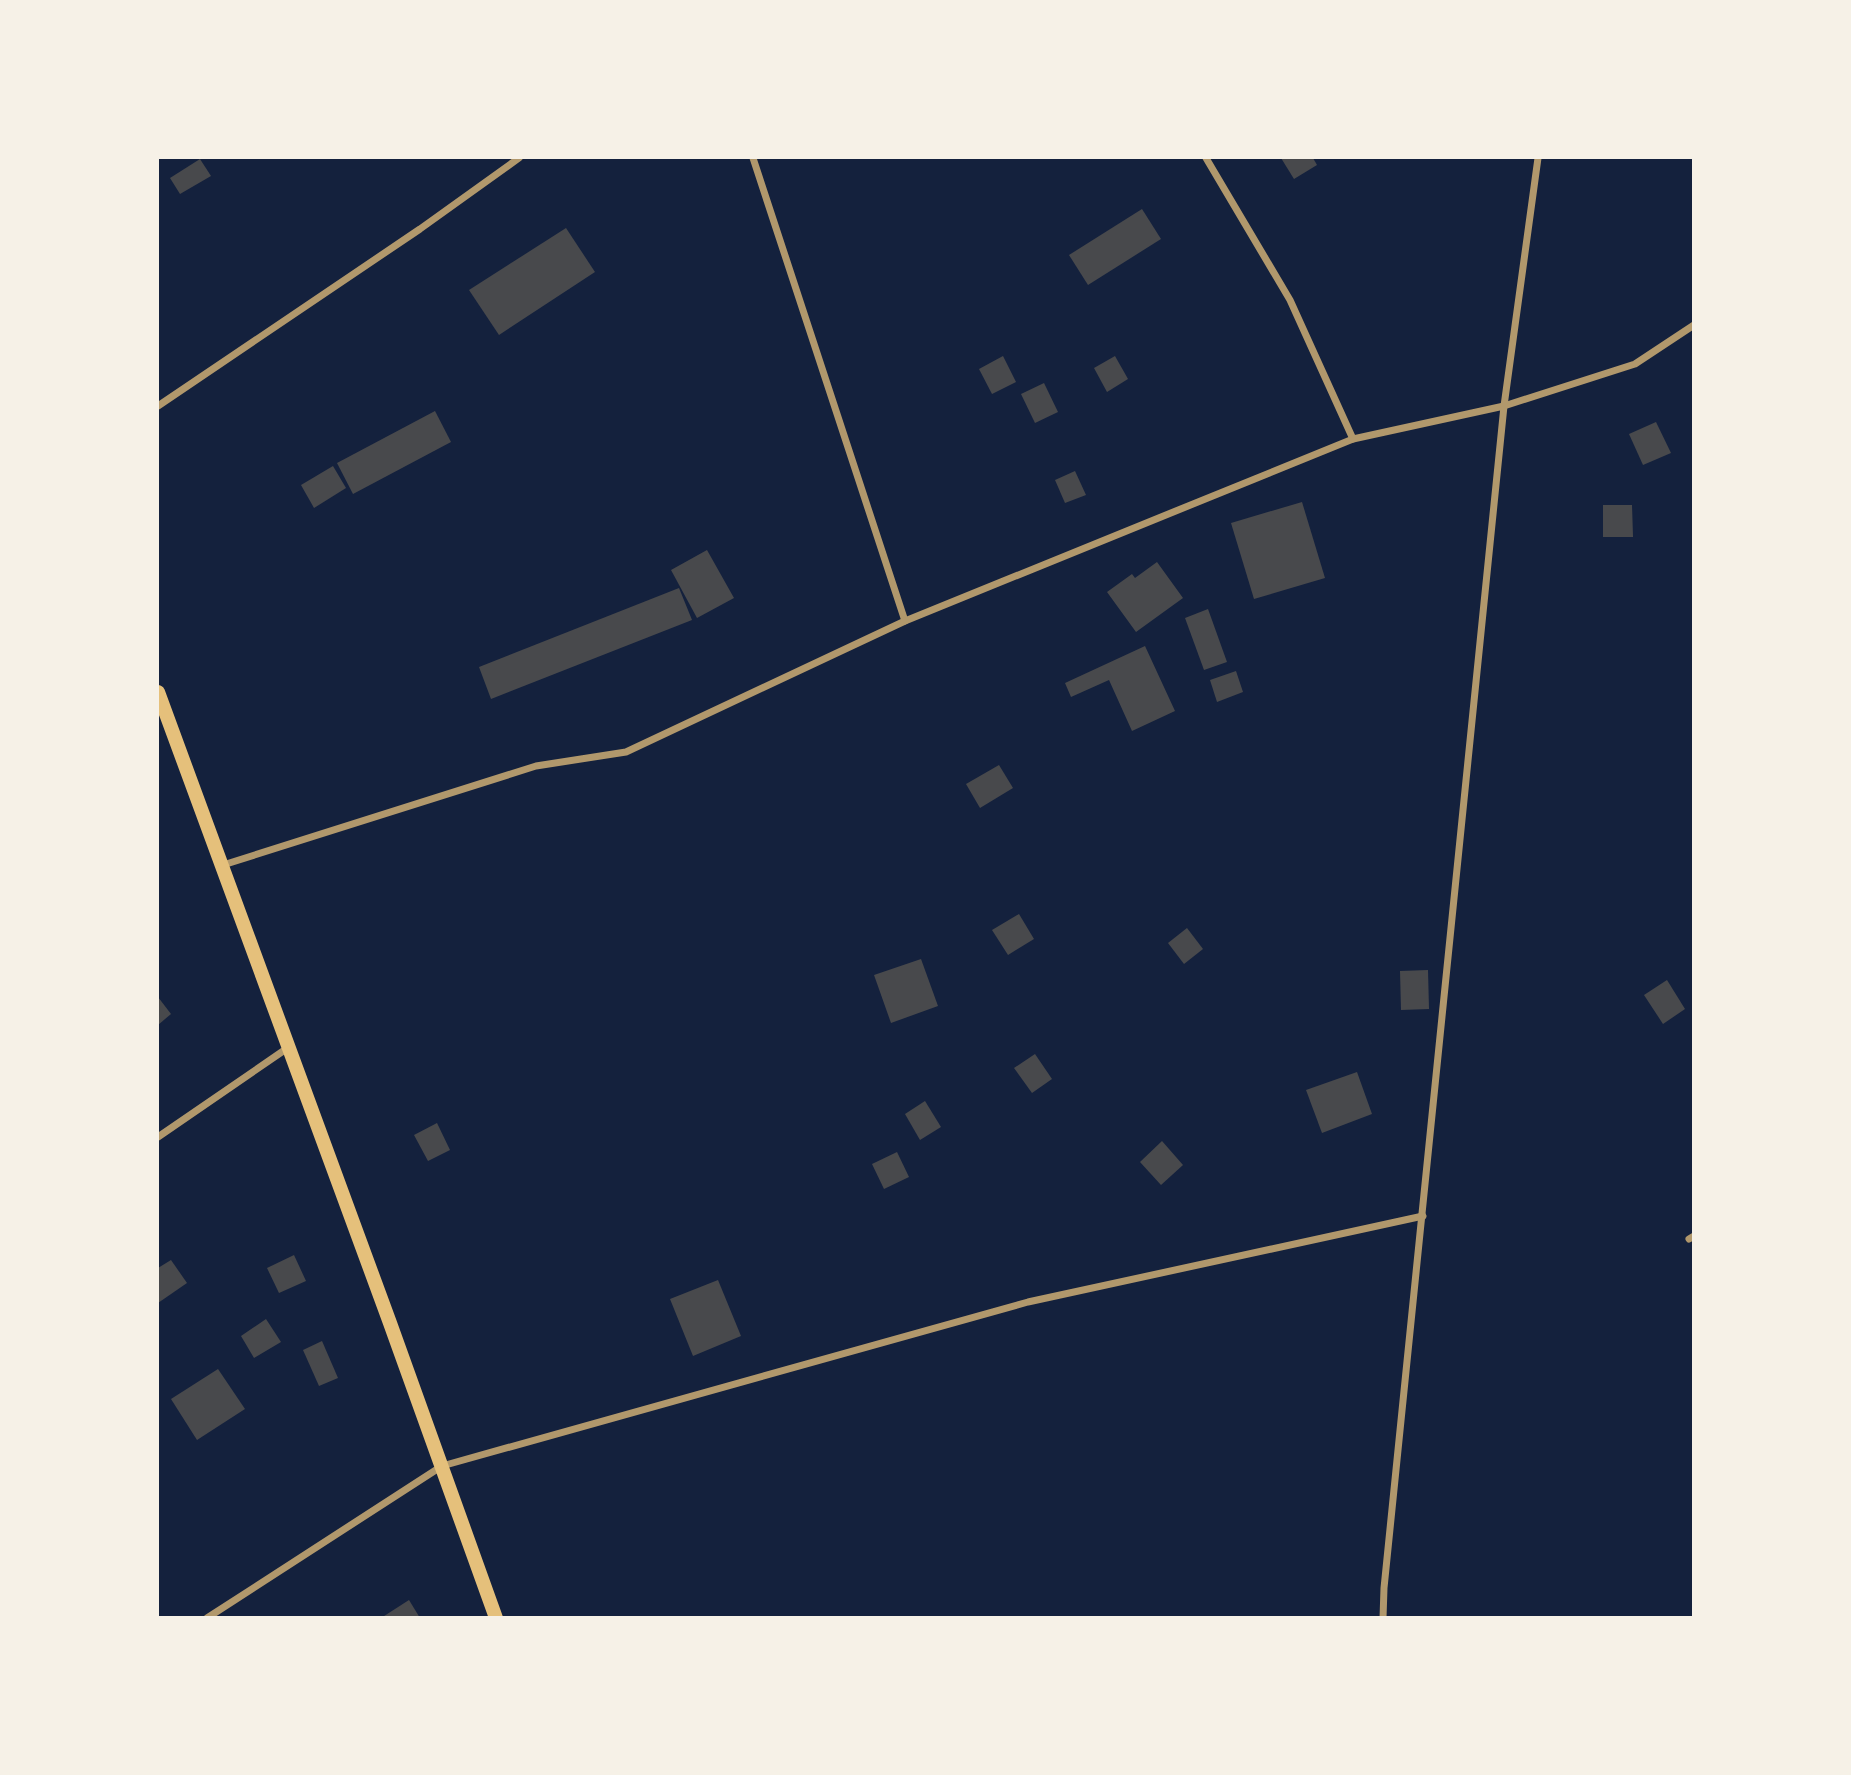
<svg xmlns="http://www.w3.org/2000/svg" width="1851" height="1775" font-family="Georgia,serif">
  <rect width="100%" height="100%" fill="#14213d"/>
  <g fill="#48494c">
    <path d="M1281,158H1313L1317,165L1294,179Z"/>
    <path d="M200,159L211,176L180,194L170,178Z"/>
    <path d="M1142,209L1161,239L1088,285L1069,255Z"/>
    <path d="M566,228L595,272L499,335L469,290Z"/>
    <path d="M1003,356L1016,382L992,394L979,369Z"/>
    <path d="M1115,356L1128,379L1107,392L1094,368Z"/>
    <path d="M1044,383L1058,412L1035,423L1021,394Z"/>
    <path d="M435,411L451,442L353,494L337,463Z"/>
    <path d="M1656,422L1671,453L1643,465L1629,434Z"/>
    <path d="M333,466L346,488L314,508L301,485Z"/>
    <path d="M1075,471L1086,495L1065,503L1055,480Z"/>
    <path d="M1302,502L1325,578L1254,599L1231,523Z"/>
    <path d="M1603,505H1632L1633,537H1603Z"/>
    <path d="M707,550L734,598L697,618L671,570Z"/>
    <path d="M1157,562L1183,598L1136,632L1107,592L1132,574L1135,578Z"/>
    <path d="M679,588L692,620L491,699L479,667Z"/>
    <path d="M1208,609L1227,662L1204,670L1185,618Z"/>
    <path d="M1145,646L1175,711L1132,731L1109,680L1071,697L1065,683Z"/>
    <path d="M1236,671L1243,692L1217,702L1210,680Z"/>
    <path d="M999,765L1013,788L980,808L966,784Z"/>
    <path d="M1019,914L1034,939L1008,955L992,930Z"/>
    <path d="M1187,928L1203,949L1184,964L1168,943Z"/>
    <path d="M921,959L938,1006L891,1023L874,975Z"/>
    <path d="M1428,970L1429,1009L1401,1010L1400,971Z"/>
    <path d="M1667,980L1685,1009L1663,1024L1644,995Z"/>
    <path d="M158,997L171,1014L158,1025Z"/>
    <path d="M1035,1054L1052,1079L1032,1093L1014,1068Z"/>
    <path d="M1357,1072L1372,1114L1322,1133L1306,1090Z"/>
    <path d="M925,1101L941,1127L920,1140L905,1114Z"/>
    <path d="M437,1123L450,1150L428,1161L414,1135Z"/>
    <path d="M1162,1141L1183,1165L1161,1185L1140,1162Z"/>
    <path d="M897,1152L909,1177L884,1189L872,1164Z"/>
    <path d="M294,1255L306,1281L279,1293L267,1268Z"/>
    <path d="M171,1260L187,1283L158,1303V1268Z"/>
    <path d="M718,1280L741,1336L693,1356L670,1299Z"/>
    <path d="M266,1319L281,1342L254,1358L241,1336Z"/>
    <path d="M322,1341L338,1378L319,1386L303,1350Z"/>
    <path d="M218,1369L245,1409L197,1440L171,1399Z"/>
    <path d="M409,1600L420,1618H381Z"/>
  </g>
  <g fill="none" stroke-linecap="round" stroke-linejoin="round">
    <g stroke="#b1986c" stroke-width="7">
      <path d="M753,158L905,621"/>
      <path d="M1206,158L1290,300L1353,439"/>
      <path d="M158,406L420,229L519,158"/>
      <path d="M223,865L536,766L626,752L905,621L1353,439L1504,406L1635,364L1694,325"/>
      <path d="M158,1137L289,1047"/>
      <path d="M1689,1239L1694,1236"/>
      <path d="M207,1618L442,1466L1028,1302L1423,1216"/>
      <path d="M1383,1618L1384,1588L1504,406L1538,158"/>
    </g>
    <path stroke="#e5c07b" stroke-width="14" d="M158,692L390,1323L496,1618"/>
  </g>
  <rect width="1851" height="1775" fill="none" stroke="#f6f1e7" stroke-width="318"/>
</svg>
